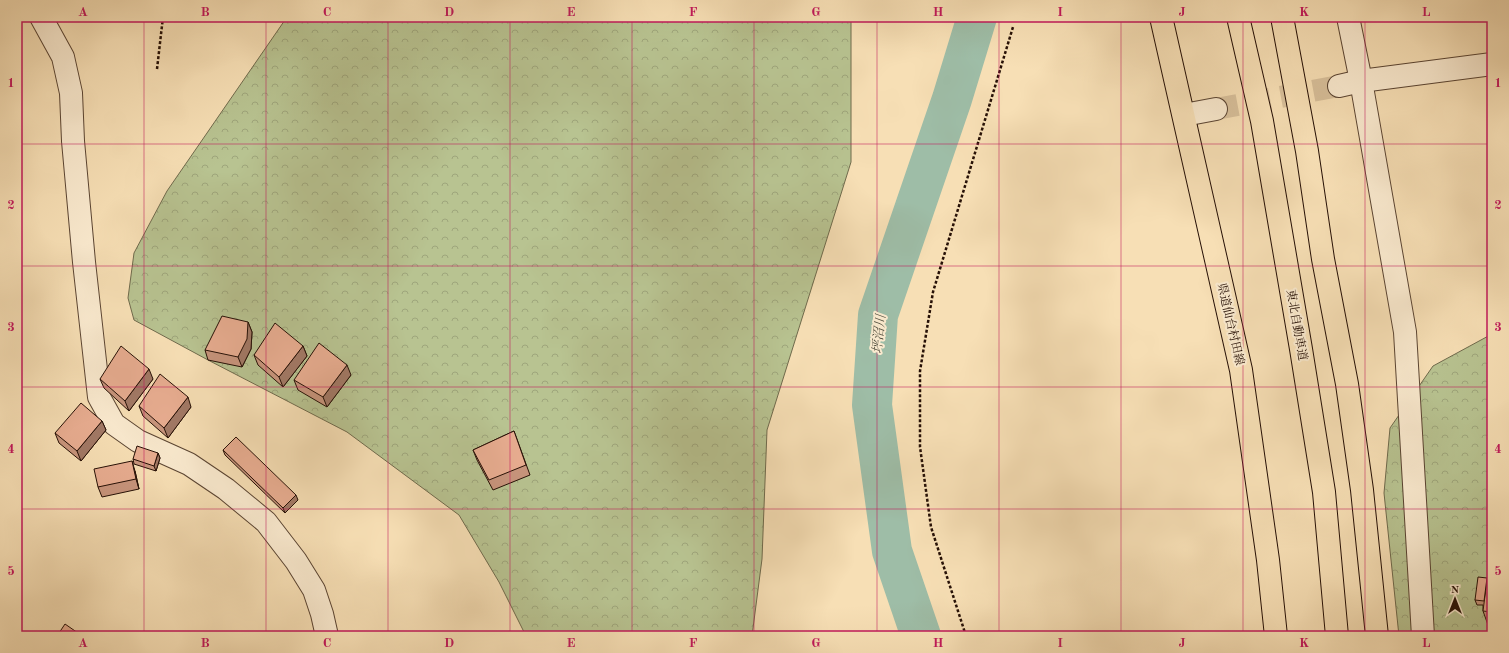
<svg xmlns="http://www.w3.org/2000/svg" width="1509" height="653" font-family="'Old Standard TT','Noto Serif JP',serif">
  <defs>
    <pattern id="forest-crowns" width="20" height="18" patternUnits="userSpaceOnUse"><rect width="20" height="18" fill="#b8c391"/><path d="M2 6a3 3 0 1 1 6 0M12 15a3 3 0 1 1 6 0" fill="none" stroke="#9ea67c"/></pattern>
  </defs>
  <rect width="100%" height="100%" fill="#f7dfb5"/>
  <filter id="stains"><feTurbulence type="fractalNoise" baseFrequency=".005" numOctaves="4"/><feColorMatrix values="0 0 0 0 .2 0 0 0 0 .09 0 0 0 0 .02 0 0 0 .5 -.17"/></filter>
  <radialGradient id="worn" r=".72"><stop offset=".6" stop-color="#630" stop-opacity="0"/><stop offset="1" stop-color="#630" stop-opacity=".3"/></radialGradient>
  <g fill="url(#forest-crowns)" stroke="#6f6a4c">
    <path d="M287,17H851V162L767,430L762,559L752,636H526L499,582L459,515L347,432L208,360L134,320L128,298L134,253L167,191Z"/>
    <path d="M1492,334V636H1399L1384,493L1390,428L1433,366Z"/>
  </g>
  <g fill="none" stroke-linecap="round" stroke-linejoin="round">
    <path stroke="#9ebda7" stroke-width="40" d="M921,636L892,551L872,405L878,315L952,99L977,17"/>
    <path stroke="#d8c09b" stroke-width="22" stroke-dasharray="22 11" stroke-linecap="butt" d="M1216,109L1339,86"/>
    <g stroke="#5a4432" stroke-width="24">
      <g id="minor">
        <path d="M41,17L63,57L71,93L73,141L84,262L99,397L114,424L138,441L189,464L226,489L266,522L296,561L314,590L322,614L327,636"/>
        <path d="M1348,17L1361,81L1405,332L1423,636"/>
        <path d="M1339,86L1361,81L1492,64"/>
        <path d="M1184,115L1216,109"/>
      </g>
    </g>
    <g stroke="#261006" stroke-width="24">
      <path id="major" d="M1161,17L1241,370L1268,560L1276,636"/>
    </g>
    <g stroke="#261006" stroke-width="24">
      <g id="highway">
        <path d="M1238,17L1262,121L1301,349L1324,492L1337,636"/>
        <path d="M1282,17L1307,151L1323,259L1347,384L1362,490L1377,636"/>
      </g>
    </g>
    <g stroke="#261006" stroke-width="2.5" stroke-dasharray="3 2" stroke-linecap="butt">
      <path d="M157,69L163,17"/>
      <path d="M966,636L931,527L920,447V371L933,292L1013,27"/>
    </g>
    <use href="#minor" stroke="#faeacf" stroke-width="22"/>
    <use href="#major" stroke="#f7dfb5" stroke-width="22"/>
    <use href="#highway" stroke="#f7dfb5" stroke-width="22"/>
  </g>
  <g fill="#c8957d" stroke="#261006">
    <path d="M248,322L252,332L251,349L242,367L208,360L205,350Z"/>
    <path d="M303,346L307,356L283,387L258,365L254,355Z"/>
    <path d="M351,375L327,407L298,390L294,380Z"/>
    <path d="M100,379H153L129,411L104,388Z"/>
    <path d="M139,406L191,407L168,438L143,416Z"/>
    <path d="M102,421L106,430L81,461L59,443L55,433Z"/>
    <path d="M514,431L530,475L493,490L477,460L473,450Z"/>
    <path d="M223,450L298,500L285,513L225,455Z"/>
    <path d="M158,453L160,458L156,471L134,464L133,459Z"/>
    <path d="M135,471L139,489L102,497L98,487Z"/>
    <path d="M1492,566V625H1488L1483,611V605H1477L1475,600L1487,578Z"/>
  </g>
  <g fill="#a27966" stroke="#261006">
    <path d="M248,322L252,332L251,349L242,367L238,357Z"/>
    <path d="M303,346L307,356L283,387L279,377Z"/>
    <path d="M347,365L351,375L327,407L323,397Z"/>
    <path d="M149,369L153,379L129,411L125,401Z"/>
    <path d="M188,397L191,407L168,438L164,428Z"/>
    <path d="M102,421L106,430L81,461L77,451Z"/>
    <path d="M158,453L160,458L156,471L154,466Z"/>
    <path d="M132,461L135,471L139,489L136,479Z"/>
    <path d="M296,495L298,500L285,513L283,508Z"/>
  </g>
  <g fill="#e8ad91" stroke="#261006">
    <path d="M222,316L248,322L247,339L238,357L205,350Z"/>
    <path d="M275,323L303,346L279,377L254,355Z"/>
    <path d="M319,343L347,365L323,397L294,380Z"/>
    <path d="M121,346L149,369L125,401L100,379Z"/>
    <path d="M160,374L188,397L164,428L139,406Z"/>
    <path d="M81,403L102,421L77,451L55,433Z"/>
    <path d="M514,431L526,465L489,480L473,450Z"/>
    <path d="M236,437L296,495L283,508L223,450Z"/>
    <path d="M137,446L158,453L154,466L133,459Z"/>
    <path d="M132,461L136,479L98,487L94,469Z"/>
    <path d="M1489,565L1492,566V612L1483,611Z"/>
    <path d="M1478,577L1487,578L1484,601L1475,600Z"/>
    <path d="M65,624L78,633L76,636H57Z"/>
  </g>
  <path fill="none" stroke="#c2185b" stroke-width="1" stroke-opacity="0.55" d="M144,17V636M266,17V636M388,17V636M510,17V636M632,17V636M754,17V636M877,17V636M999,17V636M1121,17V636M1243,17V636M1365,17V636M17,144H1492M17,266H1492M17,387H1492M17,509H1492"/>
  <g text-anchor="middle" stroke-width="4" stroke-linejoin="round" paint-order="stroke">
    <g font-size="12" fill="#261006" stroke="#faeacf">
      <text transform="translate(1231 324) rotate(77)" y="4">県道仙台村田線</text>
      <text transform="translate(1297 325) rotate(80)" y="4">東北自動車道</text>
    </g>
    <g font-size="13" font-style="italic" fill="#504d3e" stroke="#faeacf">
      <text transform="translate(878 334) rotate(-84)" y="5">坪沼川</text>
    </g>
  </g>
  <rect width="1509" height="653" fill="none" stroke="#f7dfb5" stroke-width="44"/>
  <g transform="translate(1455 599)" stroke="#faeacf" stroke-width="3" paint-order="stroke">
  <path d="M0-3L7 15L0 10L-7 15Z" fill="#261006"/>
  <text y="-6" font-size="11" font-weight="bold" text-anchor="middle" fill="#261006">N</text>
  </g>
  <rect x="22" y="22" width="1465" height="609" fill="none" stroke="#c2185b" stroke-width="1.5"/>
  <g font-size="13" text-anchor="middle" font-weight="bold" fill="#c2185b">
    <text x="83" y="16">A</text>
    <text x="205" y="16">B</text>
    <text x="327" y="16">C</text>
    <text x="449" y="16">D</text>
    <text x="571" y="16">E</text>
    <text x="693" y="16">F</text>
    <text x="816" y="16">G</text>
    <text x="938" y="16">H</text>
    <text x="1060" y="16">I</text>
    <text x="1182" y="16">J</text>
    <text x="1304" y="16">K</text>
    <text x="1426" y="16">L</text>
    <text x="11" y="87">1</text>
    <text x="1498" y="87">1</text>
    <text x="11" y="209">2</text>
    <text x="1498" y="209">2</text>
    <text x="11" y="331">3</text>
    <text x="1498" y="331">3</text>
    <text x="11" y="453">4</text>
    <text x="1498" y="453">4</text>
    <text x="11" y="575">5</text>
    <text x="1498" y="575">5</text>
    <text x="83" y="647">A</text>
    <text x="205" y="647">B</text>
    <text x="327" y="647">C</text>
    <text x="449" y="647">D</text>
    <text x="571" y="647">E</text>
    <text x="693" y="647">F</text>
    <text x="816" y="647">G</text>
    <text x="938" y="647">H</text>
    <text x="1060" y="647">I</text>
    <text x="1182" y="647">J</text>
    <text x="1304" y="647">K</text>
    <text x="1426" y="647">L</text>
  </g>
  <rect width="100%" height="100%" filter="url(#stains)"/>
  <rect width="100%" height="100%" fill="url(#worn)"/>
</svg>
